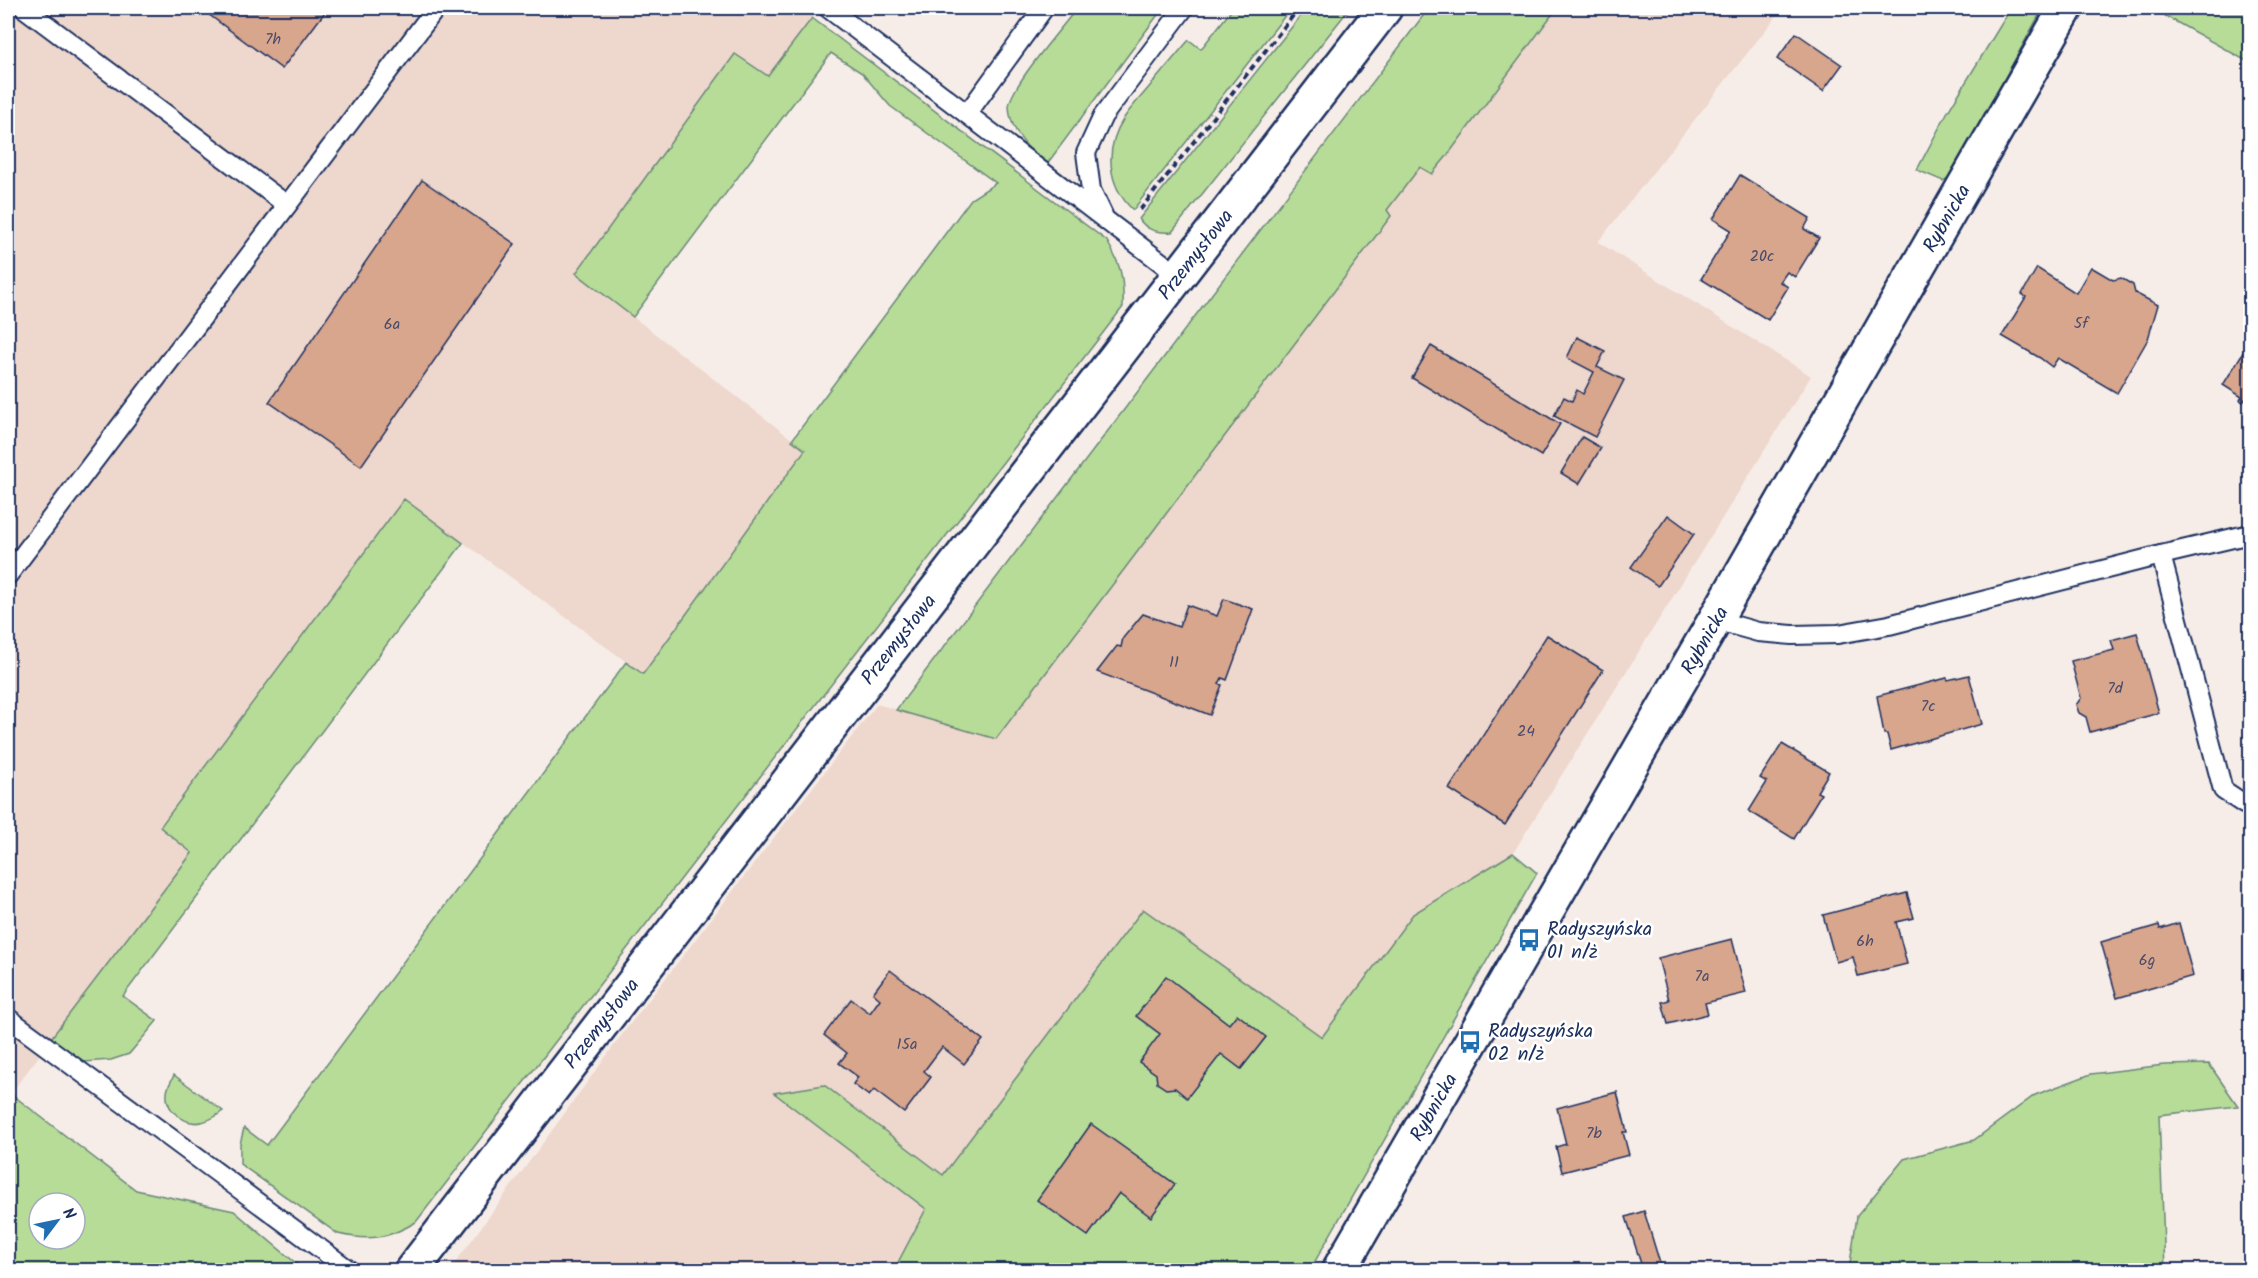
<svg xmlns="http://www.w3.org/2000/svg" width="2258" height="1278" font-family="Kalam,sans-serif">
  <rect width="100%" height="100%" fill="#f7ede8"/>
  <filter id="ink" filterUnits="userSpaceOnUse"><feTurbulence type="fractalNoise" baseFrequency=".0167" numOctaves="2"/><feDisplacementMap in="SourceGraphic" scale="12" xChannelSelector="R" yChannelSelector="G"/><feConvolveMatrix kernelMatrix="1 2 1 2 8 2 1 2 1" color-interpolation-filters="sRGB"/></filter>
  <g filter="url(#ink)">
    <g fill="#eed7cd">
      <path d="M8,8H819L768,76L736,54L576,273L806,450L643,674L404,499L160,826L192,853L8,1097Z"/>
      <path d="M1557,8H1783L1598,242L1811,376L1513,853L1413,914L1322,1037L1143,909L943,1175L824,1085L775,1093L927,1209L894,1270H450L621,1036L877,704L996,739L1391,216L1387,210L1420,167L1432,174L1447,156Z"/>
    </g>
    <g fill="#b7dc97" stroke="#69867a" stroke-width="1.5" fill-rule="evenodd">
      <path d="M1077,8H1163L1047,164C1029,151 1010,131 1009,107C1009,88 1063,26 1077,8Z"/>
      <path d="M1233,8H1291L1133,210C1107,185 1104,149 1124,118C1131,107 1142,96 1150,86C1163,71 1176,55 1189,40L1201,49Z"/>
      <path d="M1307,8H1350L1172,232C1158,233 1147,231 1139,219Z"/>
      <path d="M1429,8H1557L1447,156L1432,174L1420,167L1387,210L1391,216L996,739L896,710Z"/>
      <path d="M2011,8H2043L1952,175L1943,181L1917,170L1947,113Z"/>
      <path d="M2151,8H2250V63Z"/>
      <path d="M812,18L1107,241C1121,266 1124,277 1123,307L416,1222C388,1239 369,1241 338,1234L240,1164V1144L244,1128L267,1145L626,662L643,674L805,450L792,440L971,199L996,183L890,106L862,73L831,53L633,317L576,273L735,54L768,76Z"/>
      <path d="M404,499L463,543L123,996L157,1021L129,1054L111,1060L70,1063L45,1046L192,853L160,827Z"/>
      <path d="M1513,853L1537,873L1310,1270H894L926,1209L774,1093L824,1085L943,1175L1143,909L1322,1037L1413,914Z"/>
      <path d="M2209,1064L2238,1106L2159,1115L2165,1270H1849L1857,1216L1904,1159L1974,1140L2035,1095L2091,1074L2164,1065Z"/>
      <path d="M174,1075L223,1111C208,1123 191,1128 176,1114C170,1110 166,1100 167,1093C167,1087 172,1080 174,1075Z"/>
      <path d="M10,1093L136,1190L234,1211L304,1270H8V1097ZM39,1203H75V1239H39Z"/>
    </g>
    <g fill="#d8a58d" stroke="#1b2f5e" stroke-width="1.5">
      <path d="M200,8H328L282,69Z"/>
      <path d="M1796,33L1842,65L1823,91L1777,59Z"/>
      <path d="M1740,175L1810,218L1804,229L1819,238L1795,277L1787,272L1780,282L1788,287L1768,320L1701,279L1731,230L1713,219Z"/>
      <path d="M422,180L515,244L361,466L269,402Z"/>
      <path d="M2091,267L2113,280L2121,278L2133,285L2135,293L2158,305L2148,339L2117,393L2058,358L2052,367L2040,358L2002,336L2026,297L2022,294L2037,268L2076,293Z"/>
      <path d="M1577,337L1605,351L1597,367L1624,380L1595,437L1554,416L1564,397L1572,401L1577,390L1583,394L1594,372L1567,358Z"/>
      <path d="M2250,341V402L2245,399L2243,402L2240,400L2242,397L2223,385Z"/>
      <path d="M1431,346L1560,424L1541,456L1412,378Z"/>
      <path d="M1582,437L1601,448L1579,484L1561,473Z"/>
      <path d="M1668,515L1694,534L1658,586L1631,567Z"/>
      <path d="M1224,599L1253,609L1227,680L1222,678L1219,684L1222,685L1210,715L1097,672L1117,646L1121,647L1123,638L1143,614L1179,627L1187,605L1217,616Z"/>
      <path d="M2137,633L2159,713L2090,732L2086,717L2079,713L2076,705L2081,698L2071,661L2114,650L2111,640Z"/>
      <path d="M1547,635L1603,670L1505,825L1449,789Z"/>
      <path d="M1969,675L1982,724L1891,750L1887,734H1884L1877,696L1947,678L1948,680Z"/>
      <path d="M1782,744L1829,772L1817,792L1821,794L1794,839L1749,811L1767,782L1760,778Z"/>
      <path d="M1907,893L1914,918L1896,922L1907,964L1858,976L1853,957L1836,962L1823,915Z"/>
      <path d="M2179,923L2193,976L2117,998L2101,942L2159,925L2160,929Z"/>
      <path d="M1732,939L1746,993L1705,1003L1708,1014L1668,1024L1662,1002L1669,1000L1658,958Z"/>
      <path d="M890,970L983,1040L964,1064L942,1047L924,1071L931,1077L904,1113L874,1090L869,1096L853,1084L858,1077L839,1063L847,1053L824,1035L851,999L870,1013L880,999L873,993Z"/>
      <path d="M1166,976L1229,1024L1237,1014L1266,1037L1241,1069L1221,1054L1187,1098L1175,1088L1166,1089L1157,1083L1156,1074L1139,1062L1160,1034L1136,1016Z"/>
      <path d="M1617,1092L1627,1132H1623L1629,1155L1562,1172L1556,1147L1566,1144L1557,1108Z"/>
      <path d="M1091,1124L1175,1184L1151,1217L1119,1193L1088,1236L1037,1200Z"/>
      <path d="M1644,1211L1662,1270H1643L1626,1217Z"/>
    </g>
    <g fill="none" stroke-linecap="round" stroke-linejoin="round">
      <g stroke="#1b2f5e" stroke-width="22">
        <g id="service">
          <path d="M24,8L287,205"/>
          <path d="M828,8L1179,276"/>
          <path d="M967,114L1044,8"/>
          <path d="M1103,215L1091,190L1086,153L1103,116L1184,8"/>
          <path d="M2161,555L2250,534"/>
          <path d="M8,575L436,8"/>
          <path d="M1715,620L1758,632L1792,635L1838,634L1889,625L2161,555L2223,790L2244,804H2250"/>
          <path d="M8,1018L349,1270"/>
        </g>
      </g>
      <g stroke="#1b2f5e" stroke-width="38">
        <g id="minor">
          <path d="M412,1270L1385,8"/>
          <path d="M1339,1270L1715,620L2066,8"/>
        </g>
      </g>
      <path stroke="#1b2f5e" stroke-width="4" stroke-dasharray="6 4.5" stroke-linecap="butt" d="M1140,210L1299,8"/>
      <use href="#service" stroke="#fff" stroke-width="18"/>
      <use href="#minor" stroke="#fff" stroke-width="33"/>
    </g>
  </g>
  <defs>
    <g id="bus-bare" transform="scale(1.8)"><path d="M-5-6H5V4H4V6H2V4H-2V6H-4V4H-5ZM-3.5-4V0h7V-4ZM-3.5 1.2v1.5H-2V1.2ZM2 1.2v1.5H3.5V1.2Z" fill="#1f6fb2" stroke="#fff" stroke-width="2.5" paint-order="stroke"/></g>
  </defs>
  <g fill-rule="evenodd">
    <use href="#bus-bare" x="1529" y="940"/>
    <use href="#bus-bare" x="1470" y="1042"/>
  </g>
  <g text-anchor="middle" stroke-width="5" stroke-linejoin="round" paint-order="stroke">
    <g font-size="16" fill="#4a4c6a">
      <text x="273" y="44">7h</text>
      <text x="1762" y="261">20c</text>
      <text x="2081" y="328">5f</text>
      <text x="392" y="329">6a</text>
      <text x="1174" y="667">11</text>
      <text x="2115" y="693">7d</text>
      <text x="1928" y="711">7c</text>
      <text x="1526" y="736">24</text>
      <text x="1865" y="946">6h</text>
      <text x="2147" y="965">6g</text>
      <text x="1702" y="981">7a</text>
      <text x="907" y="1049">15a</text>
      <text x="1594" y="1138">7b</text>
    </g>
    <g font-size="20" fill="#1b2f5e" stroke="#fff">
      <text transform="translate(1946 218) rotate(-60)" y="7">Rybnicka</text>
      <text transform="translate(1195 254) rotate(-52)" y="7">Przemysłowa</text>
      <text transform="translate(898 639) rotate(-52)" y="7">Przemysłowa</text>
      <text transform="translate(1704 640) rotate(-60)" y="7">Rybnicka</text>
      <text transform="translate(601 1023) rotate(-52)" y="7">Przemysłowa</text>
      <text transform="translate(1433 1107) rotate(-60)" y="7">Rybnicka</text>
    </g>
    <g font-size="20" fill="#1b2f5e" stroke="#fff" text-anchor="start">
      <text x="1547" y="935">Radyszyńska<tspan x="1547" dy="23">01 n/ż</tspan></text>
      <text x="1488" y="1037">Radyszyńska<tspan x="1488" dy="23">02 n/ż</tspan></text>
    </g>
  </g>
  <rect width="2258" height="1278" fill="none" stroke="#fff" stroke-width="30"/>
  <rect x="15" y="15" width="2228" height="1248" fill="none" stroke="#1b2f5e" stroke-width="2" filter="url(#ink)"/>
  <g transform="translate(57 1221) rotate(58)"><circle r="28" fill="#ffffff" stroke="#a4acbf" stroke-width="1.5"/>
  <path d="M0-4.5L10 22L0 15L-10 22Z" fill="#1f6fb2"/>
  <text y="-9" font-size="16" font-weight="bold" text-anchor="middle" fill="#1b2f5e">N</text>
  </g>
</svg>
